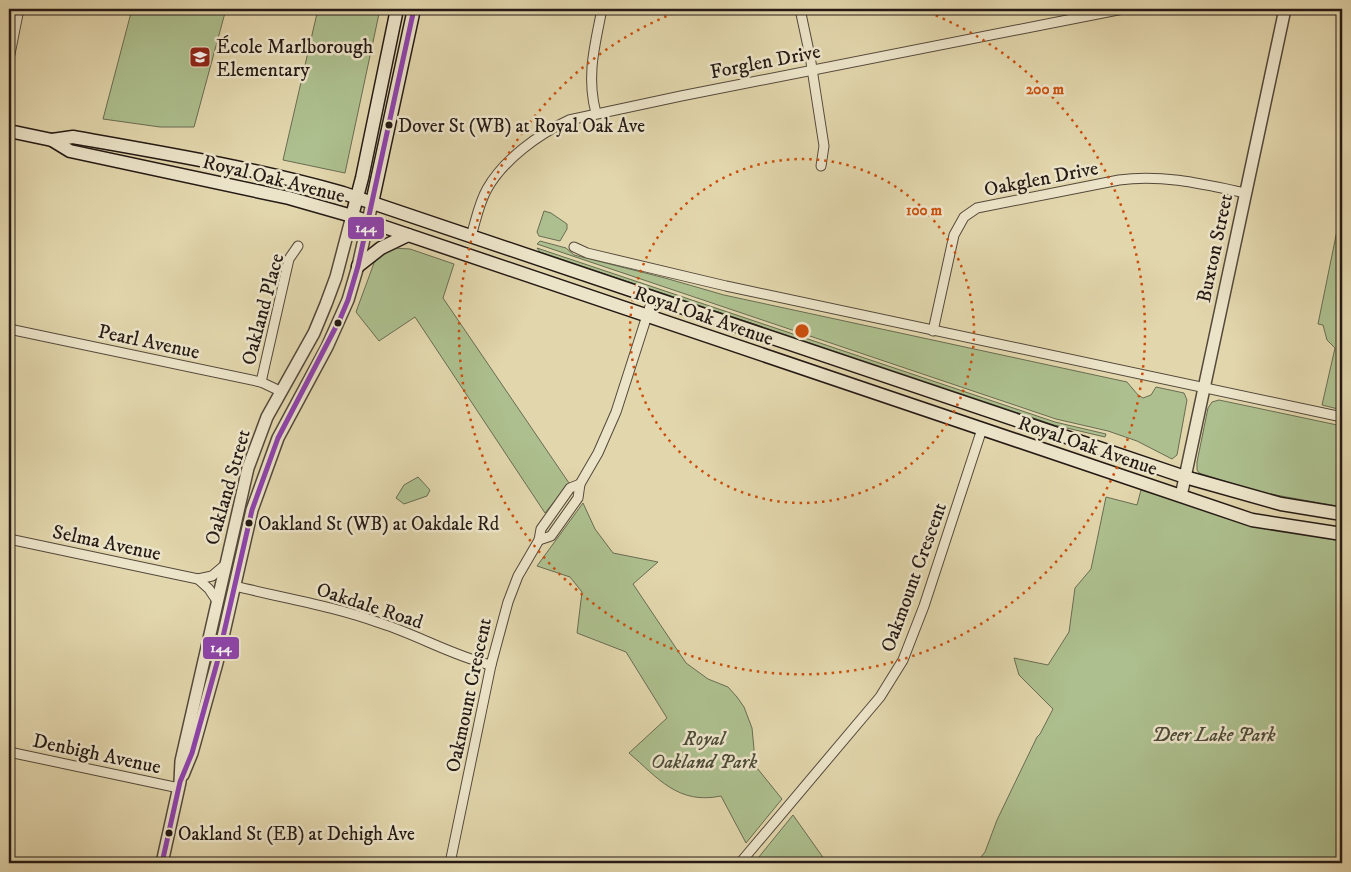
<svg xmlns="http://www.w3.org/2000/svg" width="1351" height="872" font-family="'IM FELL DW Pica',serif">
  <rect width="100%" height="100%" fill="#e2d6ac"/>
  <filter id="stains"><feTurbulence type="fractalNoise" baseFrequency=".004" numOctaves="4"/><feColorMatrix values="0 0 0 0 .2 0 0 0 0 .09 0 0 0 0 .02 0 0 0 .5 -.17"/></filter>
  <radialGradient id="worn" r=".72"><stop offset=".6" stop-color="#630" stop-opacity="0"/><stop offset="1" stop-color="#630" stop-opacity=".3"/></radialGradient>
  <g fill="#adbf8e" stroke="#696c52">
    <path d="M132,9H226L194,127H160L103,119Z"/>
    <path d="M318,9H380L345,173L283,160Z"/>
    <path d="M1342,206V410L1322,405L1335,348L1327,340L1323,325L1318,324Z"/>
    <path d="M544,211L551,213L567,224V229L560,241L539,236L537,232Z"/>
    <path d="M540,241L566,248L574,255L665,278L724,295L1127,382L1138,395L1143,398L1151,395L1156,387L1184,393L1187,400L1177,455L1172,459L1137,441L1108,431L1056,419L537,244Z"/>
    <path d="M393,248L410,249L454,264L443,298L569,483L545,513L415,317L379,341L356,312L374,263L381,254Z"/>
    <path d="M537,248L1055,422L1106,434L1105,437L1054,425L540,252Z"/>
    <path d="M1219,400L1342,426V507L1259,492L1199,473L1197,470V462L1208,408L1212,402Z"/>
    <path d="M418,477L430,490L427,496L404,504L396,498L404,485Z"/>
    <path d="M1141,490L1251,524L1342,541V863H976L985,852L997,820L1037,737L1040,734L1053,709L1019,675L1014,658L1048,665L1069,632L1075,588L1091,569L1106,497L1137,505Z"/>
    <path d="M583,503L595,529L613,553L658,562L633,584L686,663L708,679L728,687L737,697L744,707L752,728L754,749L753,763L782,799L746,843L721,796C678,805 658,778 629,753L667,718L626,652L577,633L582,592L570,577L537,566Z"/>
    <path d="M793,815L827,863H754Z"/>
  </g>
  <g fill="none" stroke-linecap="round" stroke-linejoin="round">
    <g stroke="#54493b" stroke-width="11">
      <g id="minor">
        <path d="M800,9L810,56L824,146L821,166"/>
        <path d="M9,59L19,9"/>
        <path d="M596,113C586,76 595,45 602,9"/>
        <path d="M471,236C476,220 479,203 487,189C504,159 539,134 569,120L681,96L1123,9"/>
        <path d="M574,247L587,253L726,286L1342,417"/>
        <path d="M9,329L261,382L280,391"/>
        <path d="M933,331L954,235L964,217L977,208L1119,180C1162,174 1203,184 1245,193"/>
        <path d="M261,382L289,259L298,246"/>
        <path d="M9,539L198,579L212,576L225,565"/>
        <path d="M539,540L551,536L578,498L580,484L598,453L616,412L653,297"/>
        <path d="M198,579L209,589L217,601"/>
        <path d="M235,586C283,598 333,606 380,623C418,635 453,656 491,665"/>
        <path d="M9,752L179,788"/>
        <path d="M450,863L491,665L508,602L518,576L539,540L541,529L570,488L580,484"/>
        <path d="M740,863L880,697L903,660L924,606L982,429"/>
      </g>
    </g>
    <g stroke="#54493b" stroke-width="14">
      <g id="tertiary">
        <path d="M1181,496L1285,9"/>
        <path d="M183,775L192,753L217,663L252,510L278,438L327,347L348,300L358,266L372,203"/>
        <path d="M162,863L180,782L181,761L248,468L267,417L314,333L326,304L336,277L352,216"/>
      </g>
    </g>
    <g stroke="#251a15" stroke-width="15">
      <g id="secondary">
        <path d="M9,131L52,140L70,151L289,198L352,216L1252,520L1342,534"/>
        <path d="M52,140L73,137C164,153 254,168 343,193L1185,477L1281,504L1342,514"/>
        <path d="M372,203L414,9"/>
        <path d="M352,216L362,178L397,9"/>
        <path d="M358,266L381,248L408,235"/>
      </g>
    </g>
    <use href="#minor" stroke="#ece4c9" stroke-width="9"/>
    <use href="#tertiary" stroke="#ece4c9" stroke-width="11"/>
    <use href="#secondary" stroke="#ece4c9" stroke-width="12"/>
    <g stroke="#ece4c9" stroke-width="9">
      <path id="bus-1" d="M162,863L180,782L192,753L217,663L252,510L278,438L340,319L348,300L358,266L414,9"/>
    </g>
    <use href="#bus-1" stroke="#8e44ad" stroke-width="5"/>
  </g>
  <g fill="none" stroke="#cb500d" stroke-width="2.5" stroke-dasharray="2.5 5">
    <circle cx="802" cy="331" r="172"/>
    <path d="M922 10A343 343 0 1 1 682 10"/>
  </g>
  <defs>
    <g id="school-square" transform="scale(1.125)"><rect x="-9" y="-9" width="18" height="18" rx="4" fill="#8f2418" stroke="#ece4c9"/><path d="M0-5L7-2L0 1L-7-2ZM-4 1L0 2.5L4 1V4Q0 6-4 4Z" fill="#fff"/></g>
  </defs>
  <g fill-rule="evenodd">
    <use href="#school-square" x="200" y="57"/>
  </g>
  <g fill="#251a15" stroke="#ece4c9" stroke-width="2">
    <circle cx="389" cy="125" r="4.5"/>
    <circle cx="338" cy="323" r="4.5"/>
    <circle cx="249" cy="523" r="4.5"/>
    <circle cx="169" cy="833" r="4.5"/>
  </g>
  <g text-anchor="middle" stroke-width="5" stroke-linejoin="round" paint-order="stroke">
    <g font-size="19" fill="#251a15" stroke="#ece4c9" text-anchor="start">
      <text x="398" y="132">Dover St (WB) at Royal Oak Ave</text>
      <text x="258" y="530">Oakland St (WB) at Oakdale Rd</text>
      <text x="178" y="840">Oakland St (EB) at Dehigh Ave</text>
    </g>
    <g font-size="20" fill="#251a15" stroke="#ece4c9" text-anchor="start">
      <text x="216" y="53">École Marlborough<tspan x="216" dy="23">Elementary</tspan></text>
    </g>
    <g font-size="20" fill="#251a15" stroke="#ece4c9">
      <text transform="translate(765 61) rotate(-11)" y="7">Forglen Drive</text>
      <text transform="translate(274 178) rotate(14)" y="7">Royal Oak Avenue</text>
      <text transform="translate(1041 178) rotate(-11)" y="7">Oakglen Drive</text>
      <text transform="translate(1214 248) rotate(-78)" y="7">Buxton Street</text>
      <text transform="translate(262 309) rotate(-75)" y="7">Oakland Place</text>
      <text transform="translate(704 315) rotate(19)" y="7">Royal Oak Avenue</text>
      <text transform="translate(149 341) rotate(12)" y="7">Pearl Avenue</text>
      <text transform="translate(1088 445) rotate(19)" y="7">Royal Oak Avenue</text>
      <text transform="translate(227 487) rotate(-74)" y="7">Oakland Street</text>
      <text transform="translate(107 542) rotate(12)" y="7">Selma Avenue</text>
      <text transform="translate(913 577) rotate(-70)" y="7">Oakmount Crescent</text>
      <text transform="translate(370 605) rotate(18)" y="7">Oakdale Road</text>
      <text transform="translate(468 695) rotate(-78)" y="7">Oakmount Crescent</text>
      <text transform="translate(97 753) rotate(12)" y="7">Denbigh Avenue</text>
    </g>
    <g font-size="20" font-style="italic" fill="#4e4c39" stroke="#ece4c9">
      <text x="1214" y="741">Deer Lake Park</text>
      <text x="704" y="745">Royal<tspan x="704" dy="23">Oakland Park</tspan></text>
    </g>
  </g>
  <circle cx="802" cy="331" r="8" fill="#cb500d" stroke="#ece4c9" stroke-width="2.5"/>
  <g font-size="15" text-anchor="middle" font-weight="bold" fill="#cb500d" stroke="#ece4c9" stroke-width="5" stroke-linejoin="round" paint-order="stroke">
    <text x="1045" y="94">200 m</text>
    <text x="924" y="215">100 m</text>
  </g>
  <g stroke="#ece4c9" stroke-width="2">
    <rect x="347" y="216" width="38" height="24" rx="5" fill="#8e44ad"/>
    <rect x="202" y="636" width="38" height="24" rx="5" fill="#8e44ad"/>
  </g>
  <g font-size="14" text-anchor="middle" font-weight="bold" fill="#fff">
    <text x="366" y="232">144</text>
    <text x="221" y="652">144</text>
  </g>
  <rect width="1351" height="872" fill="none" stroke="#e2d6ac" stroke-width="30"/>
  <rect x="10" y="10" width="1331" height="852" fill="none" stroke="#251a15" stroke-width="2.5"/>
  <rect x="15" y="15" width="1321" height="842" fill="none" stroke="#251a15"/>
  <rect width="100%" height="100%" filter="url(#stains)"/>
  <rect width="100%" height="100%" fill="url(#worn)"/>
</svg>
